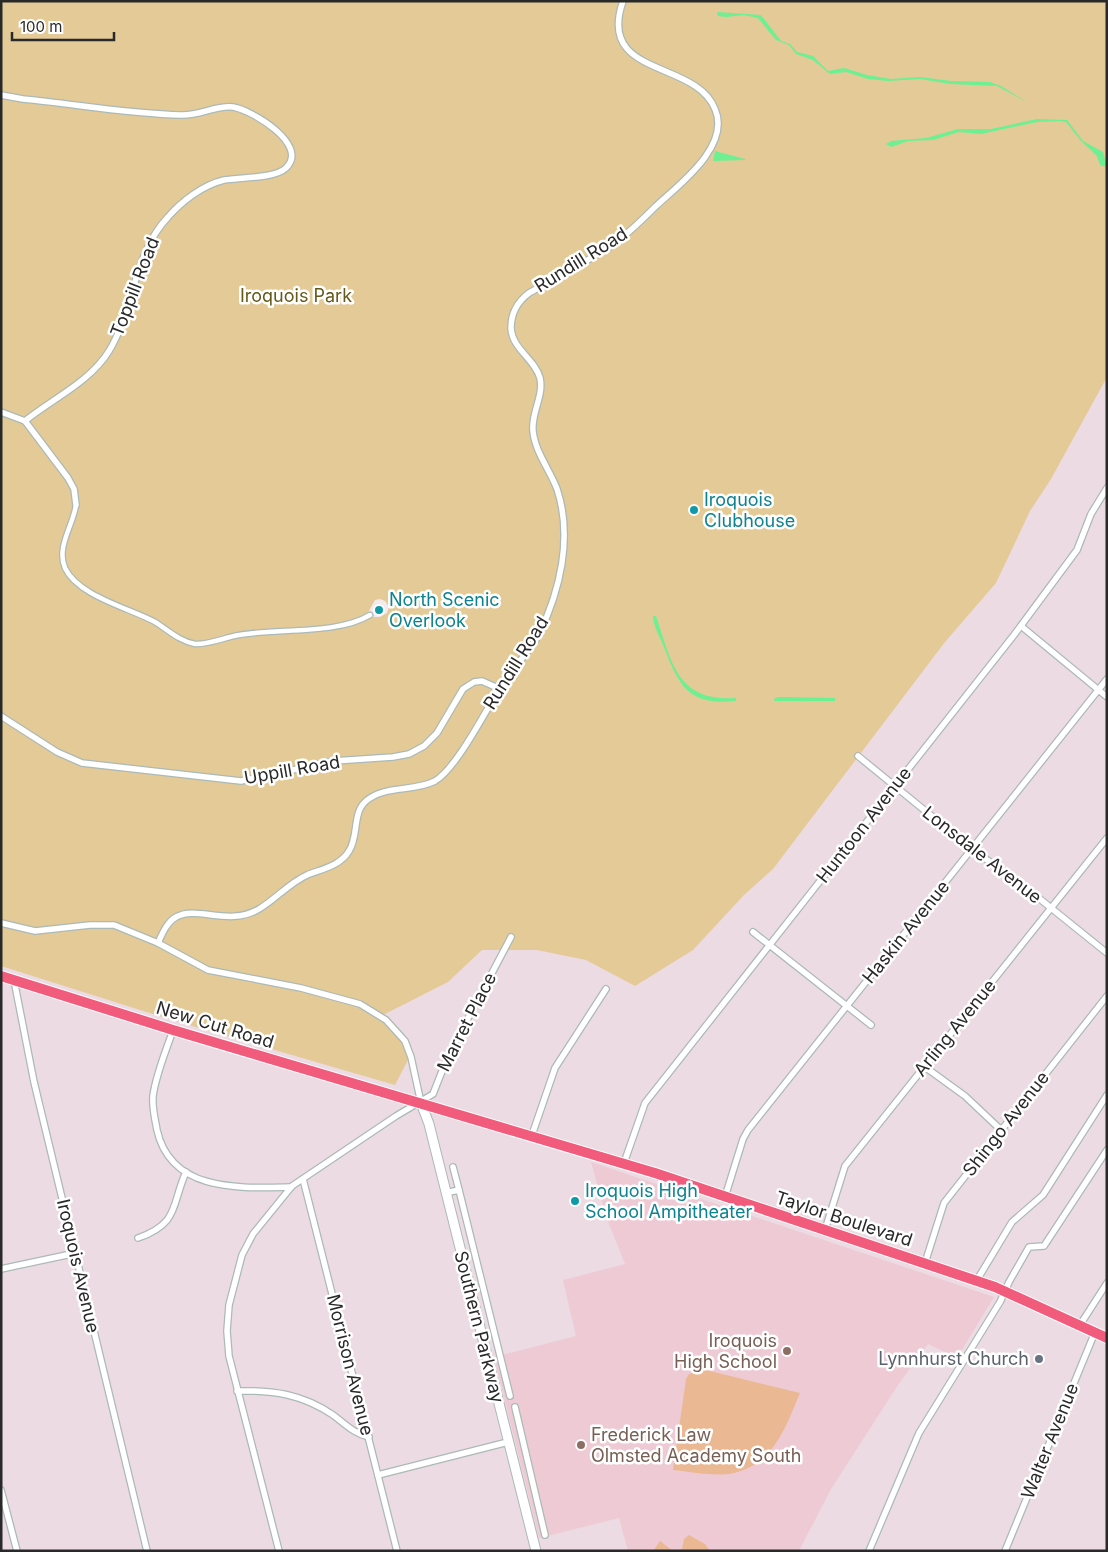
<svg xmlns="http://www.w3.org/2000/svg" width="1108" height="1552" font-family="Inter,sans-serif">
  <rect width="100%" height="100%" fill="#ecdbe2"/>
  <path fill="#eecad5" d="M591,1162L994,1297L957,1358L928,1344L898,1385L831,1489L799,1551H628L619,1518L539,1538L494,1357L576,1336L563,1280L625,1264L607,1219Z"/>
  <path fill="#e3ca97" d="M1,1H1107V377L1051,479L1030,511L996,583L945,642L773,869L744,895L693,950L635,986L586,960L537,950H482L448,982L381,1016L393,1026L409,1058L395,1085L175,1021L1,966Z"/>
  <g fill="#eab993">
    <path d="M702,1369L800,1393C786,1426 774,1464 734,1473C716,1477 691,1472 673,1470L686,1379L689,1374Z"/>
    <path d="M689,1535L705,1544L710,1551H676L682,1549L684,1539Z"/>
    <path d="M660,1541L673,1551H653Z"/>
  </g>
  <path fill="#f4e9ed" d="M380,599L385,601L389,607L387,613L380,617H372L368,613L371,607L375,600Z"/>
  <g fill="#6def92">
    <path d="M717,12L761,15L781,41L790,44L797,52L813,56L828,71L844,68L867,75L891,79L920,77L951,81L990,82L1001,86L1027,102L997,86L950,84L920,79L888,81L868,79L846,72L830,74L813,60L796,54L789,45L776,40L758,18L744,15L726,17L718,16Z"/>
    <path d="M1037,119L1067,120L1083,141L1103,152L1107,167L1100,165L1097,156L1081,141L1066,122L1060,121L1037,122L981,134L959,132L933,140L908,141L891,147L886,144L891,141L926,138L958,129H991Z"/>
    <path d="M715,151L745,159V160L713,161Z"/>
    <path d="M653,616H656C672,663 677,702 736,698V701C687,706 679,685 663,645C660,637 653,625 653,616Z"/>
    <path d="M779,697L835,698V701H774L775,698Z"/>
  </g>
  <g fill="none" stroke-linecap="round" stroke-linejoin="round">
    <g stroke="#abbab7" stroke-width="7">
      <path id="pedestrian" d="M76,505C73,526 56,547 65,568C78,596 129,608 155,622C168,630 179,641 195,644C208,645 226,637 239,635C277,628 337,635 370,615"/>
    </g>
    <g stroke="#abbab7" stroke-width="8">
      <g id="minor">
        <path d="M1,95L23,99C75,104 129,114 181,115C199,116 216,105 233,107C252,110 310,145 286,168C274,179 240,177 224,180C203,185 182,201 168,217C133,254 134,310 109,351C90,382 52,399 25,421"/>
        <path d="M1,412L25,421L68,478L74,489L76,505"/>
        <path d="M1021,626L1107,697"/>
        <path d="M1,716L57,752L82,763L241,781L334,761L393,757L409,754L424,746L437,733L463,689L474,682L482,681L500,689"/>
        <path d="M858,756L972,849L1030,891L1107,953"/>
        <path d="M1,923L35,931L90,925H114L158,943L208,970L301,988L360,1004L386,1020L405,1041L411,1057L421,1103"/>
        <path d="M753,932L871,1025"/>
        <path d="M158,943C162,934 167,922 176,917C197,905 229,927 259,909C276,899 289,883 307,875C322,869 340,866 349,851C359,836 352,813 366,801C384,785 414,792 435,781C458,767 488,706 504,681C515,665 530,652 539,634C560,591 573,537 557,489C550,470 535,452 533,431C531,413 544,396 540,378C535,359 512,349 511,328C511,313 517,302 529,293C556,278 584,263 611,246C627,235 642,220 656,206C680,184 731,146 715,109C695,59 596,78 623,1"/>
        <path d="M14,980L34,1082L147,1551"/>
        <path d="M173,1030C166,1051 156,1074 153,1096C152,1108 155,1119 157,1130C171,1193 241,1188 291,1187"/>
        <path d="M925,1067L965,1096L1001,1130"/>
        <path d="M532,1135L555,1068L606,989"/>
        <path d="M624,1163L645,1103L1014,635L1077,550L1091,514L1107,488"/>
        <path d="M453,1167L459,1190"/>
        <path d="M303,1179L397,1551"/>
        <path d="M445,1193L459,1190L510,1396"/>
        <path d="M725,1197L743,1139L748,1130L1107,679"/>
        <path d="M825,1230L845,1166L1107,838"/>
        <path d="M138,1238C180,1223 171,1205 186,1172"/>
        <path d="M925,1263L944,1203L1107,996"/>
        <path d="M1,1269L76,1253"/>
        <path d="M977,1280L1012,1222L1043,1195L1107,1095"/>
        <path d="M1080,1325L1107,1283"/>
        <path d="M237,1391C273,1390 302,1394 333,1415C344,1423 354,1434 369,1437"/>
        <path d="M515,1407L545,1535"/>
        <path d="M378,1475L508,1442"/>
        <path d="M1,1490L17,1551"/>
        <path d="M279,1551L229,1356L227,1331L229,1305L242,1255L253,1234L292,1186L396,1116L433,1094L448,1056L511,937"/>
        <path d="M869,1551L919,1433L1000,1302L1009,1282L1029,1247L1044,1246L1107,1150"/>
        <path d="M1005,1551L1095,1332"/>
      </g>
    </g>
    <g stroke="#abbab7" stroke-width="11">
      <path id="secondary" d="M421,1103L429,1124L536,1551"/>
    </g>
    <g stroke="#fff" stroke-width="12">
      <path id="primary" d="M1,976L173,1030L655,1173L995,1287L1107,1338"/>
    </g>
    <use href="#pedestrian" stroke="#fff" stroke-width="4.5"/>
    <use href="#minor" stroke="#fff" stroke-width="5.5"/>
    <use href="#secondary" stroke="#fff" stroke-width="9"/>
    <use href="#primary" stroke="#f15b7c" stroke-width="10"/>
  </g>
  <g fill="#0f9aa8" stroke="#fff" stroke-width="2">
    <circle cx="694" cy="510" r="5"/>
    <circle cx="379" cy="610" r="5"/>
    <circle cx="575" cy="1201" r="5"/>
  </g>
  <g fill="#8d6e63" stroke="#fff" stroke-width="2">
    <circle cx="787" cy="1351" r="5"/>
    <circle cx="581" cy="1445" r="5"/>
  </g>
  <circle fill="#6b7280" stroke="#fff" stroke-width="2" cx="1039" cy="1359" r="5"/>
  <g text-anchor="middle" stroke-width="5" stroke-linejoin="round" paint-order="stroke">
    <g font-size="18" fill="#292929" stroke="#fff">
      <text transform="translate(581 260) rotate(-32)" y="6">Rundill Road</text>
      <text transform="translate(135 287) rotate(-69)" y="6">Toppill Road</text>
      <text transform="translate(516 663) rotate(-58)" y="6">Rundill Road</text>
      <text transform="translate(292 770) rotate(-10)" y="6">Uppill Road</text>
      <text transform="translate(864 825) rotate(-52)" y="6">Huntoon Avenue</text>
      <text transform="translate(982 855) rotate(38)" y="6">Lonsdale Avenue</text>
      <text transform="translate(906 932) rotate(-51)" y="6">Haskin Avenue</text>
      <text transform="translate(467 1022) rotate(-63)" y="6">Marret Place</text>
      <text transform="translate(215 1025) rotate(17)" y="6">New Cut Road</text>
      <text transform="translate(955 1028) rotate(-51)" y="6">Arling Avenue</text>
      <text transform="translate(1006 1124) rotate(-52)" y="6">Shingo Avenue</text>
      <text transform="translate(844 1219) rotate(18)" y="6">Taylor Boulevard</text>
      <text transform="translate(78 1266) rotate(77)" y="6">Iroquois Avenue</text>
      <text transform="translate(479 1327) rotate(76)" y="6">Southern Parkway</text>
      <text transform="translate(350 1365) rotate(76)" y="6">Morrison Avenue</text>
      <text transform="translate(1050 1441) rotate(-68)" y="6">Walter Avenue</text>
    </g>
    <g font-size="18" fill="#665819" stroke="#fff">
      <text x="296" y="302">Iroquois Park</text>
    </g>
    <g font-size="18" fill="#0d838f" stroke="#fff" text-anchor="start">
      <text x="704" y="506">Iroquois<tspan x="704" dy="21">Clubhouse</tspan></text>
      <text x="389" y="606">North Scenic<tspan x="389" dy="21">Overlook</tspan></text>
      <text x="585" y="1197">Iroquois High<tspan x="585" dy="21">School Ampitheater</tspan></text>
    </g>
    <g font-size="18" fill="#785e54" stroke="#fff" text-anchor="end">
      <text x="777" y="1347">Iroquois<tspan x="777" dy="21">High School</tspan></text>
      <text x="591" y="1441" text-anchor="start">Frederick Law<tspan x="591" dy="21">Olmsted Academy South</tspan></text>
    </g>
    <g font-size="18" fill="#5b616d" stroke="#fff" text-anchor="end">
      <text x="1029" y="1365">Lynnhurst Church</text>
    </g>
  </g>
  <rect width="1108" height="1552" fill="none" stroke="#292929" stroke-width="5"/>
  <path d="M12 32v8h102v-8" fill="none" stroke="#292929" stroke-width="2.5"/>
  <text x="20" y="32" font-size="15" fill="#292929" stroke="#ffffff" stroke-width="4" paint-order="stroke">100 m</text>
</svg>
